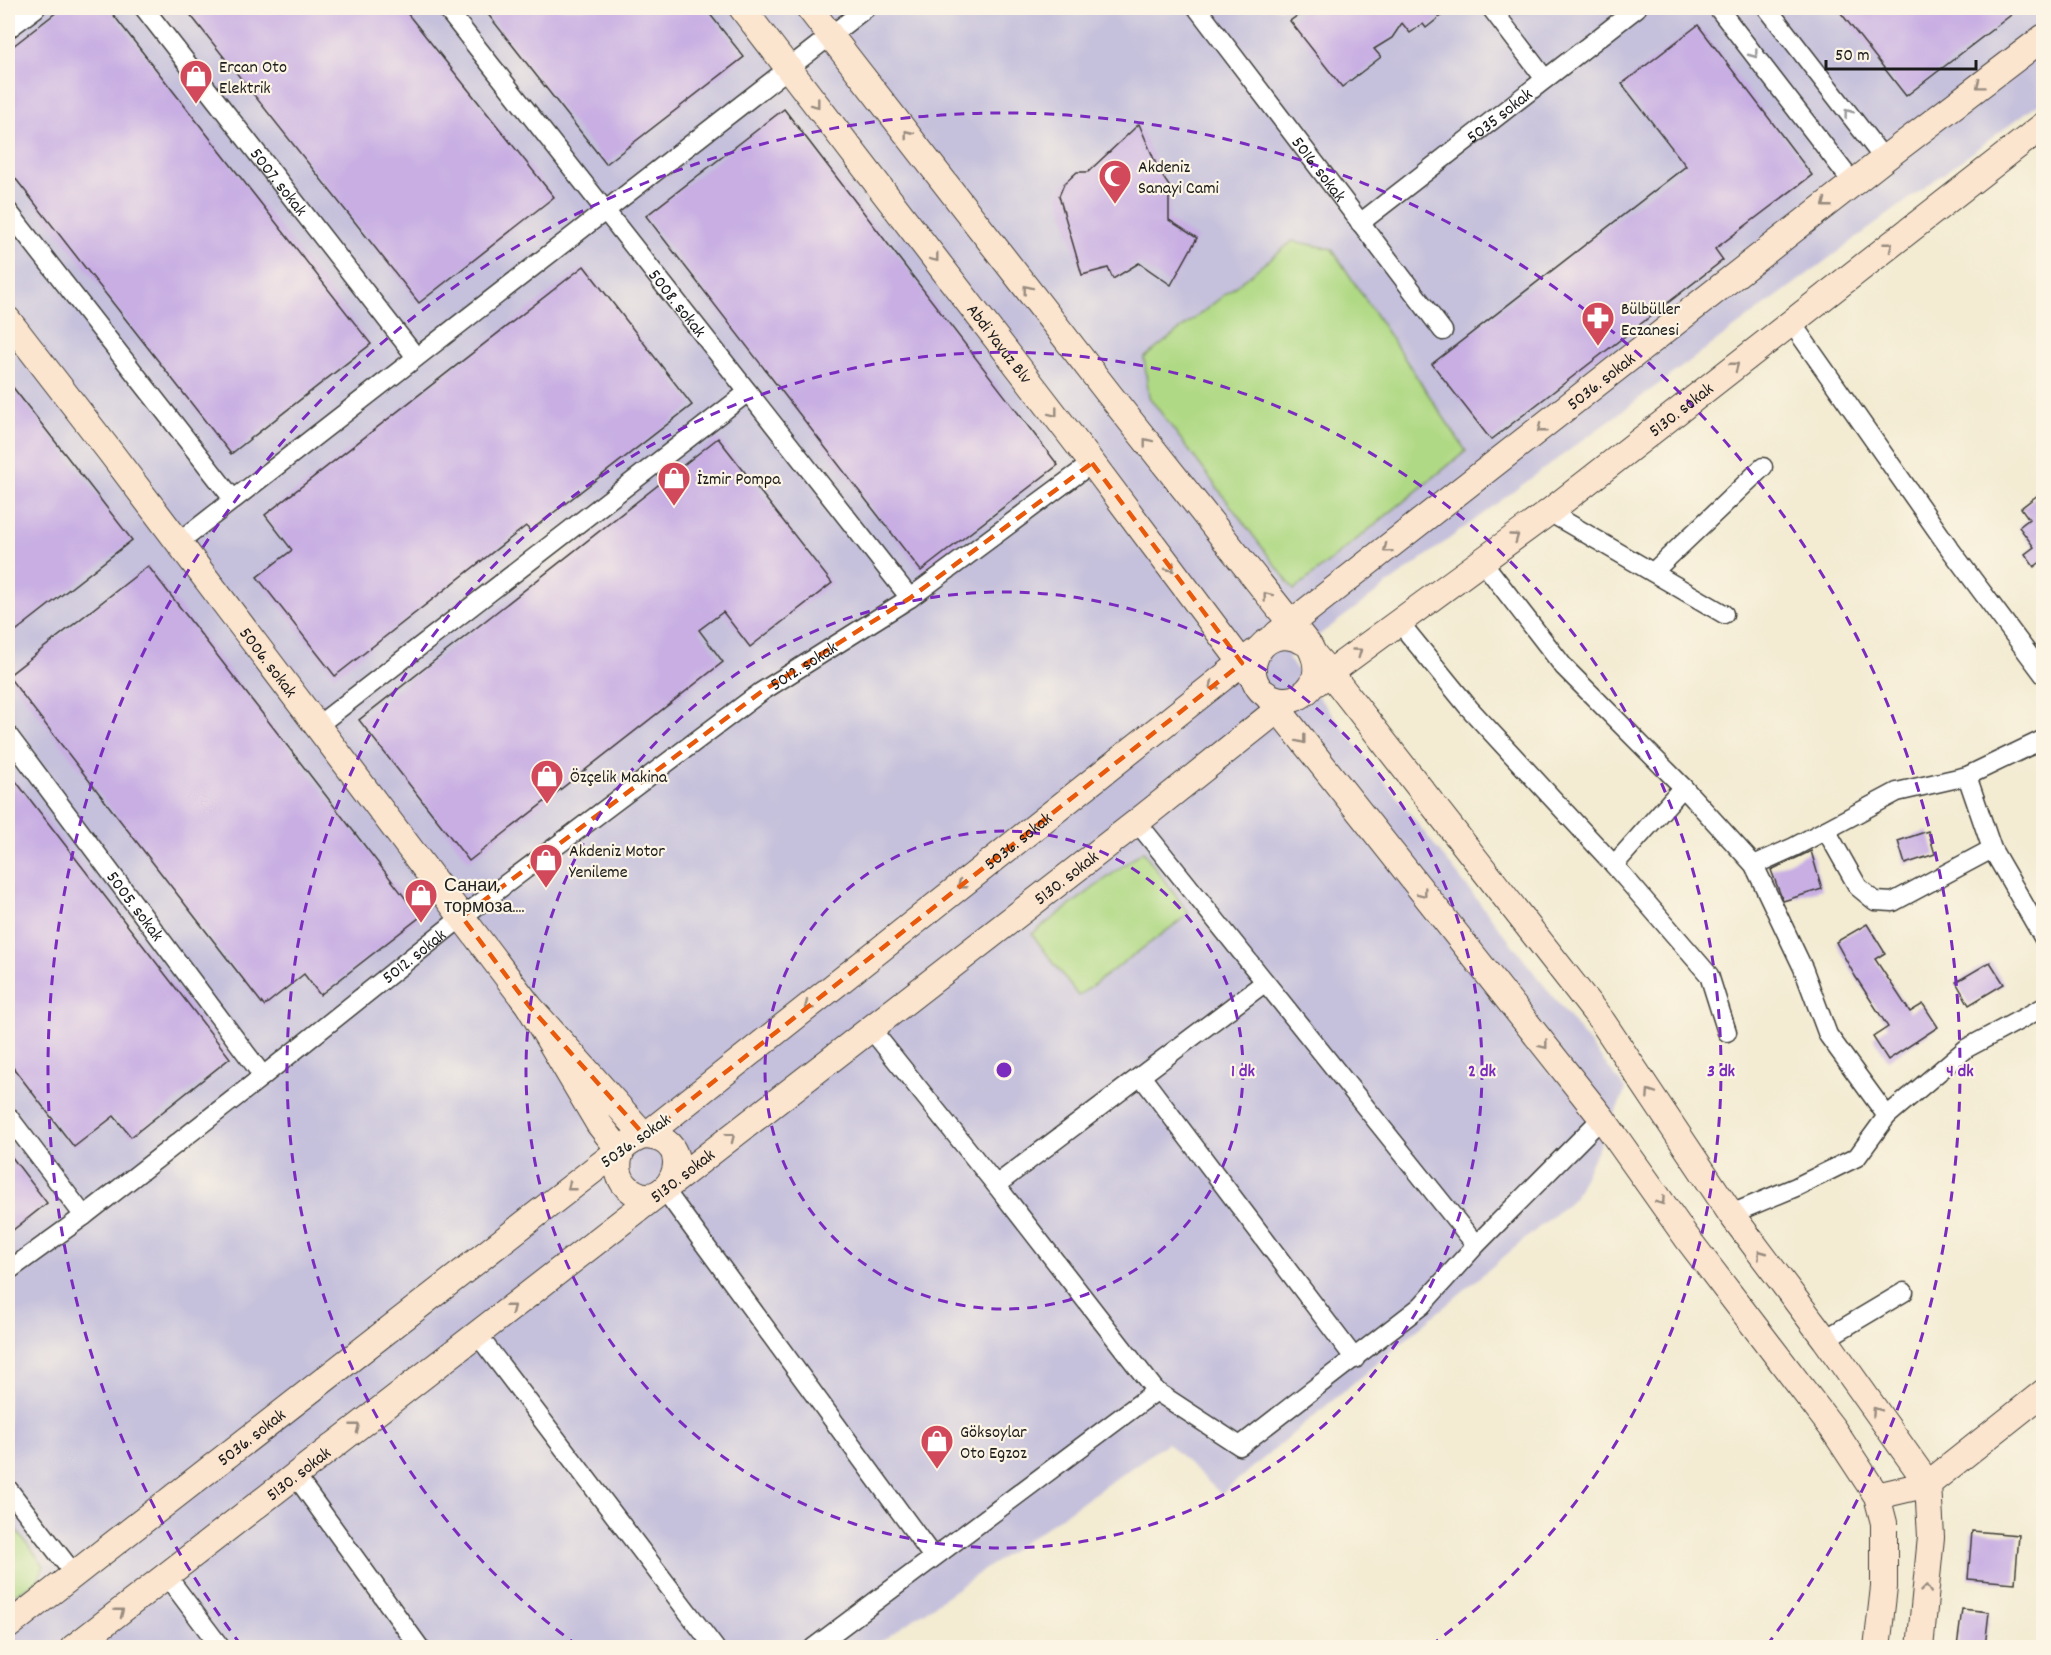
<svg xmlns="http://www.w3.org/2000/svg" width="2051" height="1655" font-family="Dekko,sans-serif">
  <rect width="100%" height="100%" fill="#fcf5e5"/>
  <filter id="ink" filterUnits="userSpaceOnUse"><feTurbulence type="fractalNoise" baseFrequency=".0167" numOctaves="2"/><feDisplacementMap in="SourceGraphic" scale="12" xChannelSelector="R" yChannelSelector="G"/><feConvolveMatrix kernelMatrix="1 2 1 2 8 2 1 2 1" color-interpolation-filters="sRGB"/></filter>
  <filter id="wash" filterUnits="userSpaceOnUse"><feTurbulence type="fractalNoise" baseFrequency=".008" numOctaves="4" result="noise"/><feDisplacementMap in="SourceGraphic" scale="24" xChannelSelector="R" yChannelSelector="G"/><feGaussianBlur stdDeviation="1.35" result="paint"/><feColorMatrix in="noise" values="0 0 0 0 0 0 0 0 0 0 0 0 0 0 0 0 0 1.4 0 .05"/><feComposite in="paint" operator="in"/></filter>
  <g filter="url(#wash)">
    <rect width="100%" height="100%" fill="#f3ebd2"/>
    <path fill="#c5c0db" d="M8,8H2043V100L1288,658L1626,1090L1574,1198L1221,1494L1167,1443L873,1647L8,1648Z"/>
    <g fill="#b0d985" stroke="#667a50" stroke-width="1.5">
      <path d="M1293,241L1332,249L1466,451L1294,590L1149,397L1144,358Z"/>
      <path d="M1143,851L1189,914L1078,996L1032,934Z"/>
      <path d="M8,1519L44,1566L37,1582L8,1598Z"/>
    </g>
    <g id="blocks">
      <g fill="#c8aee3">
        <path d="M62,8H108L371,344L231,454L8,169V50Z"/>
        <path d="M185,8H403L554,197L419,303Z"/>
        <path d="M483,8H705L744,57L606,164Z"/>
        <path d="M1308,8H1451L1426,28L1423,24L1410,33L1402,23L1392,38L1374,49L1381,57L1342,87L1290,21Z"/>
        <path d="M1837,8H2020L1906,96Z"/>
        <path d="M1698,25L1812,175L1715,249L1723,260L1491,440L1432,364L1686,166L1622,84Z"/>
        <path d="M784,109L1058,465L921,571L646,216Z"/>
        <path d="M1139,124L1159,171L1169,186V220L1197,238L1171,285L1139,263L1113,279L1108,268L1082,275L1059,196L1064,184L1077,172H1088Z"/>
        <path d="M584,266L692,405L530,531L526,526L335,676L257,577L292,550L265,515Z"/>
        <path d="M8,381L132,540L8,637Z"/>
        <path d="M718,438L832,583L750,647L723,612L699,630L723,662L469,861L359,720Z"/>
        <path d="M2043,491V560L2034,567L2025,554L2034,547L2019,527L2029,519L2021,508Z"/>
        <path d="M148,566L420,917L320,995L304,974L264,1006L8,676Z"/>
        <path d="M8,771L230,1058L131,1137L114,1116L74,1147L8,1061Z"/>
        <path d="M1928,831L1935,854L1905,864L1898,841Z"/>
        <path d="M1811,851L1822,889L1783,901L1771,870Z"/>
        <path d="M1867,924L1885,953L1875,959L1910,1012L1923,1004L1938,1027L1888,1060L1873,1037L1888,1027L1855,976L1836,942Z"/>
        <path d="M1990,962L2004,984L1969,1005L1956,982Z"/>
        <path d="M8,1152L47,1203L8,1234Z"/>
        <path d="M1972,1531L2019,1535L2015,1583L1968,1579Z"/>
        <path d="M1962,1609L1989,1612L1985,1647H1957Z"/>
      </g>
    </g>
  </g>
  <g filter="url(#ink)">
    <use href="#blocks" fill-opacity="0" stroke="#3c3b37" stroke-width="1.5"/>
    <g fill="none" stroke-linecap="round" stroke-linejoin="round">
      <g stroke="#3c3b37" stroke-width="21">
        <g id="street">
          <path id="s1" d="M144,8L416,357"/>
          <path id="s2" d="M446,8L910,598"/>
          <path id="s3" d="M1197,8L1443,331"/>
          <path d="M1491,8L1545,79"/>
          <path d="M1718,8L1853,183"/>
          <path d="M1767,8L1884,159"/>
          <path d="M8,29L36,8"/>
          <path d="M8,211L233,499"/>
          <path id="s4" d="M1360,223L1637,8"/>
          <path d="M1791,322L1950,549L2044,675"/>
          <path d="M1549,512L1724,614"/>
          <path d="M179,542L866,8"/>
          <path d="M1482,561L1564,667L1683,787L1754,865L1803,968L1828,1035L1887,1116"/>
          <path d="M1653,572L1763,467"/>
          <path d="M1399,622L1469,708L1614,865L1709,975L1727,1032"/>
          <path d="M317,726L748,392"/>
          <path id="s5" d="M8,735L263,1076"/>
          <path d="M1967,776L1992,849L2044,939"/>
          <path d="M1137,822L1476,1245"/>
          <path d="M1826,830L1858,887L1875,901L1893,902L1992,849"/>
          <path d="M1614,865L1683,787"/>
          <path d="M1754,865L1794,847L1897,792L1967,776L2044,739"/>
          <path d="M871,1029L996,1185L1156,1391L1240,1446L1421,1306L1476,1245L1602,1118"/>
          <path d="M1141,1076L1355,1359"/>
          <path d="M8,1116L84,1216"/>
          <path d="M996,1185L1264,983"/>
          <path d="M664,1189L933,1557"/>
          <path d="M1731,1214L1796,1187L1857,1157L1887,1116L1967,1048L2044,1007"/>
          <path id="s6" d="M8,1271L84,1216L263,1076L462,917L761,692L910,598L1092,463"/>
          <path d="M477,1334L715,1648"/>
          <path d="M1825,1339L1904,1292"/>
          <path d="M295,1475L420,1648"/>
          <path d="M8,1489L74,1574"/>
          <path d="M166,1575L221,1648"/>
          <path d="M813,1648L1156,1391"/>
        </g>
      </g>
      <g stroke="#3c3b37" stroke-width="28">
        <g id="secondary">
          <path id="s7" d="M742,8L1092,463L1251,675"/>
          <path d="M809,8L1109,394L1310,647C1320,665 1319,685 1300,696C1293,700 1285,701 1277,699C1231,687 1257,616 1304,642"/>
          <path id="s8" d="M8,320L111,453L529,1006"/>
          <path id="s9" d="M1277,634L1884,159L2044,37"/>
          <path d="M1314,655L1330,673L1602,1021L1731,1214L1825,1339L1928,1484L1931,1537L1920,1648"/>
          <path id="s10" d="M1316,683L1549,512L2044,125"/>
          <path d="M1266,694L1602,1118L1687,1238L1833,1429L1877,1496L1884,1523V1587L1877,1648"/>
          <path d="M529,1006L645,1136C705,1139 666,1223 627,1187C617,1177 616,1165 621,1152L599,1124Z"/>
          <path d="M1877,1496L1928,1484L2044,1392"/>
          <path id="s11" d="M8,1626L609,1158C622,1151 629,1139 645,1136L1259,649"/>
          <path id="s12" d="M73,1648L1137,822L1290,700"/>
        </g>
      </g>
      <use href="#street" stroke="#fff" stroke-width="18"/>
      <use href="#secondary" stroke="#fce5cf" stroke-width="26"/>
    </g>
    <defs><path id="oneway-chevron" d="M-2-3.5L2.5 0L-2 3.5" fill="none" stroke-width="1.6" stroke-linecap="round" stroke-linejoin="round" transform="scale(1.5)"/></defs>
    <g stroke="#999">
      <use href="#oneway-chevron" transform="translate(1754 54) rotate(53)"/>
      <use href="#oneway-chevron" transform="translate(1848 113) rotate(-127)"/>
    </g>
    <g stroke="#978b7e">
      <use href="#oneway-chevron" transform="translate(1980 85) rotate(143)"/>
      <use href="#oneway-chevron" transform="translate(816 104) rotate(52)"/>
      <use href="#oneway-chevron" transform="translate(908 134) rotate(-128)"/>
      <use href="#oneway-chevron" transform="translate(1826 204) rotate(142)"/>
      <use href="#oneway-chevron" transform="translate(1889 246) rotate(-38)"/>
      <use href="#oneway-chevron" transform="translate(935 258) rotate(52)"/>
      <use href="#oneway-chevron" transform="translate(1027 289) rotate(-128)"/>
      <use href="#oneway-chevron" transform="translate(1735 366) rotate(-38)"/>
      <use href="#oneway-chevron" transform="translate(1054 413) rotate(52)"/>
      <use href="#oneway-chevron" transform="translate(1541 429) rotate(142)"/>
      <use href="#oneway-chevron" transform="translate(1147 442) rotate(-128)"/>
      <use href="#oneway-chevron" transform="translate(1515 537) rotate(-36)"/>
      <use href="#oneway-chevron" transform="translate(1387 549) rotate(142)"/>
      <use href="#oneway-chevron" transform="translate(1171 568) rotate(53)"/>
      <use href="#oneway-chevron" transform="translate(1267 596) rotate(-128)"/>
      <use href="#oneway-chevron" transform="translate(1358 652) rotate(-36)"/>
      <use href="#oneway-chevron" transform="translate(1213 686) rotate(142)"/>
      <use href="#oneway-chevron" transform="translate(1302 740) rotate(52)"/>
      <use href="#oneway-chevron" transform="translate(961 885) rotate(142)"/>
      <use href="#oneway-chevron" transform="translate(1423 893) rotate(52)"/>
      <use href="#oneway-chevron" transform="translate(808 1006) rotate(142)"/>
      <use href="#oneway-chevron" transform="translate(1544 1045) rotate(52)"/>
      <use href="#oneway-chevron" transform="translate(1650 1093) rotate(-124)"/>
      <use href="#oneway-chevron" transform="translate(731 1137) rotate(-38)"/>
      <use href="#oneway-chevron" transform="translate(571 1187) rotate(142)"/>
      <use href="#oneway-chevron" transform="translate(1661 1201) rotate(55)"/>
      <use href="#oneway-chevron" transform="translate(1761 1254) rotate(-127)"/>
      <use href="#oneway-chevron" transform="translate(511 1308) rotate(-38)"/>
      <use href="#oneway-chevron" transform="translate(1876 1411) rotate(-125)"/>
      <use href="#oneway-chevron" transform="translate(356 1427) rotate(-38)"/>
      <use href="#oneway-chevron" transform="translate(1926 1589) rotate(-84)"/>
      <use href="#oneway-chevron" transform="translate(120 1612) rotate(-38)"/>
    </g>
  </g>
  <path fill="none" stroke="#e8590c" stroke-width="4.5" stroke-dasharray="12 8" stroke-linejoin="round" d="M1092,463L1242,663L645,1136L529,1006L462,917L761,692L910,598Z"/>
  <g fill="none" stroke="#7b2cbf" stroke-width="3" stroke-dasharray="10 8">
    <circle cx="1004" cy="1070" r="239"/>
    <circle cx="1004" cy="1070" r="478"/>
    <path d="M578 1646A717 717 0 1 1 1430 1646"/>
    <path d="M241 1645A956 956 0 1 1 1767 1645"/>
  </g>
  <defs>
    <g id="shop-pin" transform="scale(1.725)"><path d="M0 17L-7.5 6A9.5 9.5 0 1 1 7.5 6Z" fill="#d1495b" stroke="#fcf5e5"/><path d="M-5-2.5h2.3a2.7 3.5 0 0 1 5.4 0H5L5.5 6h-11ZM-1.5-2.5h3a1.5 2.3 0 0 0-3 0Z" fill="#fff"/></g>
    <g id="mosque-pin" transform="scale(1.725)"><path d="M0 17L-7.5 6A9.5 9.5 0 1 1 7.5 6Z" fill="#d1495b" stroke="#fcf5e5"/><path d="M3.5-4.9A6 6 0 1 0 3.5 4.9A5 5 0 1 1 3.5-4.9Z" fill="#fff"/></g>
    <g id="pharmacy-pin" transform="scale(1.725)"><path d="M0 17L-7.5 6A9.5 9.5 0 1 1 7.5 6Z" fill="#d1495b" stroke="#fcf5e5"/><path d="M-2-6h4v4h4v4h-4v4h-4v-4h-4v-4h4Z" fill="#fff"/></g>
  </defs>
  <g fill-rule="evenodd">
    <use href="#shop-pin" x="196" y="76"/>
    <use href="#mosque-pin" x="1115" y="176"/>
    <use href="#pharmacy-pin" x="1598" y="318"/>
    <use href="#shop-pin" x="674" y="478"/>
    <use href="#shop-pin" x="547" y="776"/>
    <use href="#shop-pin" x="546" y="860"/>
    <use href="#shop-pin" x="421" y="895"/>
    <use href="#shop-pin" x="937" y="1441"/>
  </g>
  <g text-anchor="middle" stroke-width="4.5" stroke-linejoin="round" paint-order="stroke">
    <g font-size="18" fill="#1c1c1c" stroke="#fcf5e5" text-anchor="start">
      <text x="219" y="72">Ercan Oto<tspan x="219" dy="21">Elektrik</tspan></text>
      <text x="1138" y="172">Akdeniz<tspan x="1138" dy="21">Sanayi Cami</tspan></text>
      <text x="1621" y="314">Bülbüller<tspan x="1621" dy="21">Eczanesi</tspan></text>
      <text x="697" y="484">İzmir Pompa</text>
      <text x="570" y="782">Özçelik Makina</text>
      <text x="569" y="856">Akdeniz Motor<tspan x="569" dy="21">Yenileme</tspan></text>
      <text x="444" y="891">Санаи,<tspan x="444" dy="21">тормоза....</tspan></text>
      <text x="960" y="1437">Göksoylar<tspan x="960" dy="21">Oto Egzoz</tspan></text>
    </g>
    <g font-size="18" fill="#1c1c1c" stroke="#fcf5e5">
      <text dy="6" stroke="none"><textPath href="#s4" startOffset="176">5035 sokak</textPath></text>
      <text dy="6" stroke="none"><textPath href="#s3" startOffset="202">5016. sokak</textPath></text>
      <text dy="6" stroke="none"><textPath href="#s1" startOffset="220">5007. sokak</textPath></text>
      <text dy="6" stroke="none"><textPath href="#s2" startOffset="375">5008. sokak</textPath></text>
      <text dy="6" stroke="none"><textPath href="#s7" startOffset="423">Abdi Yavuz Blv</textPath></text>
      <text dy="6" stroke="none"><textPath href="#s9" startOffset="411">5036. sokak</textPath></text>
      <text dy="6" stroke="none"><textPath href="#s10" startOffset="456">5130. sokak</textPath></text>
      <text dy="6" stroke="none"><textPath href="#s8" startOffset="430">5006. sokak</textPath></text>
      <text dy="6" stroke="none"><textPath href="#s6" startOffset="1000">5012. sokak</textPath></text>
      <text dy="6" stroke="none"><textPath href="#s11" startOffset="1280">5036. sokak</textPath></text>
      <text dy="6" stroke="none"><textPath href="#s12" startOffset="1257">5130. sokak</textPath></text>
      <text dy="6" stroke="none"><textPath href="#s5" startOffset="213">5005. sokak</textPath></text>
      <text dy="6" stroke="none"><textPath href="#s6" startOffset="514">5012. sokak</textPath></text>
      <text transform="translate(635 1140) rotate(-35)" y="6">5036. sokak</text>
      <text dy="6" stroke="none"><textPath href="#s12" startOffset="771">5130. sokak</textPath></text>
      <text dy="6" stroke="none"><textPath href="#s11" startOffset="308">5036. sokak</textPath></text>
      <text dy="6" stroke="none"><textPath href="#s12" startOffset="285">5130. sokak</textPath></text>
    </g>
  </g>
  <circle cx="1004" cy="1070" r="9" fill="#7b2cbf" stroke="#fcf5e5" stroke-width="3"/>
  <g font-size="18" text-anchor="middle" font-weight="bold" fill="#7b2cbf" stroke="#fcf5e5" stroke-width="4.5" stroke-linejoin="round" paint-order="stroke">
    <text x="1243" y="1076">1 dk</text>
    <text x="1482" y="1076">2 dk</text>
    <text x="1721" y="1076">3 dk</text>
    <text x="1960" y="1076">4 dk</text>
  </g>
  <rect width="2051" height="1655" fill="none" stroke="#fcf5e5" stroke-width="30"/>
  <path d="M1826 60v9h150v-9" fill="none" stroke="#1c1c1c" stroke-width="3"/>
  <text x="1835" y="60" font-size="18" fill="#1c1c1c" stroke="#fcf5e5" stroke-width="4.5" paint-order="stroke">50 m</text>
</svg>
